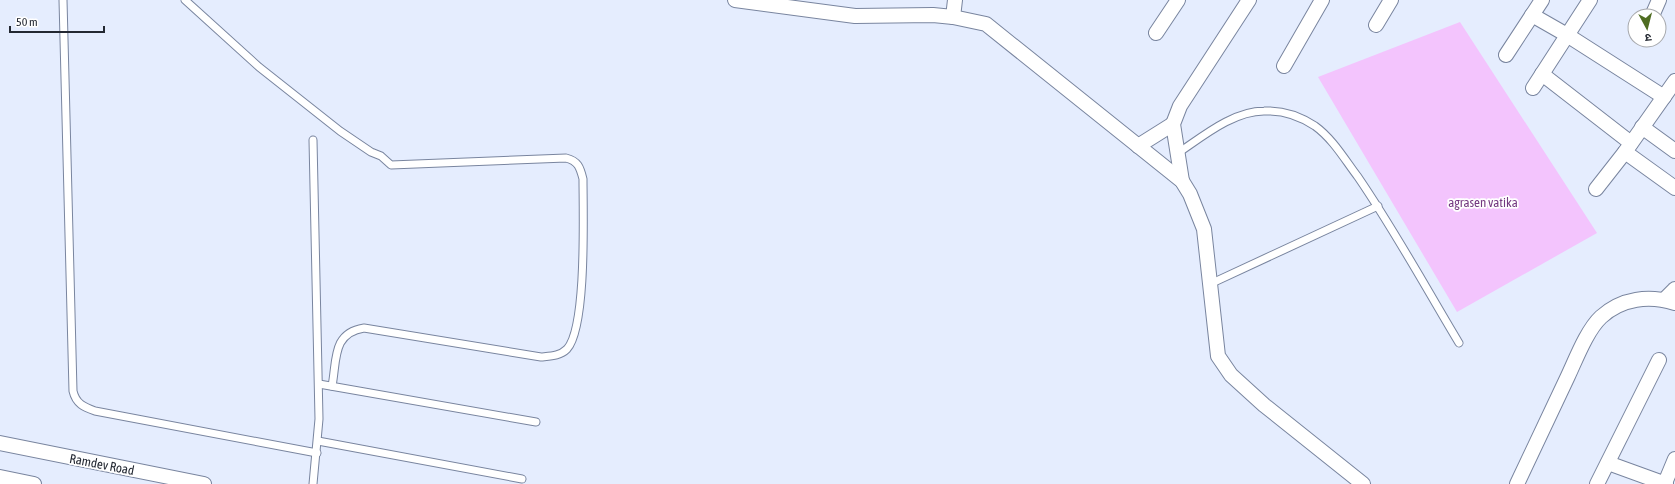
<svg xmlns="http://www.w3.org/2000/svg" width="1675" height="484" font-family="'Asap Condensed','Noto Sans Devanagari',sans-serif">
  <rect width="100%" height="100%" fill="#e5edfe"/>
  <path fill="#f3c4fd" d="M1460,22L1597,233L1457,312L1318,77Z"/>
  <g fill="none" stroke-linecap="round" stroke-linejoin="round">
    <g stroke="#79859f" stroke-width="9">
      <g id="lane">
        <path d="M63,0L73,391C76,404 84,407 95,411L317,453"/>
        <path d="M185,0L259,67L340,131L371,152L381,156L391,165L566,158C578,161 580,167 583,179C583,212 587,327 567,349C560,356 551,356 541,357L364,328C332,333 337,360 332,386"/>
        <path d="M1178,153C1202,137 1233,111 1264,111C1282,110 1300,116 1315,126C1333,139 1345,160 1358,177C1395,231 1426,288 1459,343"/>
        <path d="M1210,284L1378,206"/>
        <path d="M319,384L536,422"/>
        <path d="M318,441L522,479"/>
        <path d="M313,484L319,419L313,140"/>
      </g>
    </g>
    <g stroke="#79859f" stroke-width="16">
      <g id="street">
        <path d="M735,0L855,16L933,15L953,17L986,24L1182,181L1190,194L1204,229L1218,356L1231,375L1264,405L1363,484"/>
        <path d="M1532,15L1567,35L1664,97"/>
        <path d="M1652,16L1659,0"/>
        <path d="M953,17L955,0"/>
        <path d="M1376,25L1391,0"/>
        <path d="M1156,33L1178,0"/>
        <path d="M1506,55L1542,0"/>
        <path d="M1284,66L1322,0"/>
        <path d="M1542,74L1631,143"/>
        <path d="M1533,88L1590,0"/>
        <path d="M1642,127L1675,151"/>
        <path d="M1138,146L1173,124"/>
        <path d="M1625,152L1675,188"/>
        <path d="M1182,181L1173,124L1180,106L1249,0"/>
        <path d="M1596,189L1625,152L1675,81"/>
        <path d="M1664,300L1675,289"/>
        <path d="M0,443L204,484"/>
        <path d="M1608,463L1666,484"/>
        <path d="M0,477L34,484"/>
        <path d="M1665,483L1675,459"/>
        <path d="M1517,484C1534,448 1551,412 1568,376C1576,359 1587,330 1601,317C1622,298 1649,295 1675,303"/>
        <path d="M1597,484L1659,360"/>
      </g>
    </g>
    <use href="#lane" stroke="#fff" stroke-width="7"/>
    <use href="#street" stroke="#fff" stroke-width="14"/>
  </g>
  <g text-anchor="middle" stroke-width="3.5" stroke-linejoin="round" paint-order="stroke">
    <g font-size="13" fill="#743981" stroke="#fff">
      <text x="1483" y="207">agrasen vatika</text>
    </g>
    <g font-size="13" fill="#232832" stroke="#fff">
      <text transform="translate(102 464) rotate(11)" y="5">Ramdev Road</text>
    </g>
  </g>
  <g transform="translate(1647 28) rotate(173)"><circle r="19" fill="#ffffff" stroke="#a7a9ad"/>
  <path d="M0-3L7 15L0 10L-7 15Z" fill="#4f6d22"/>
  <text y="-6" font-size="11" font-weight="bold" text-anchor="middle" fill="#232832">उ</text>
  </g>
  <path d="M10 26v6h94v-6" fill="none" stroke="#232832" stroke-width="2"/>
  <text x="16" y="26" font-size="12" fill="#232832" stroke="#ffffff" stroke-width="3" paint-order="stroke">50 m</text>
</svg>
